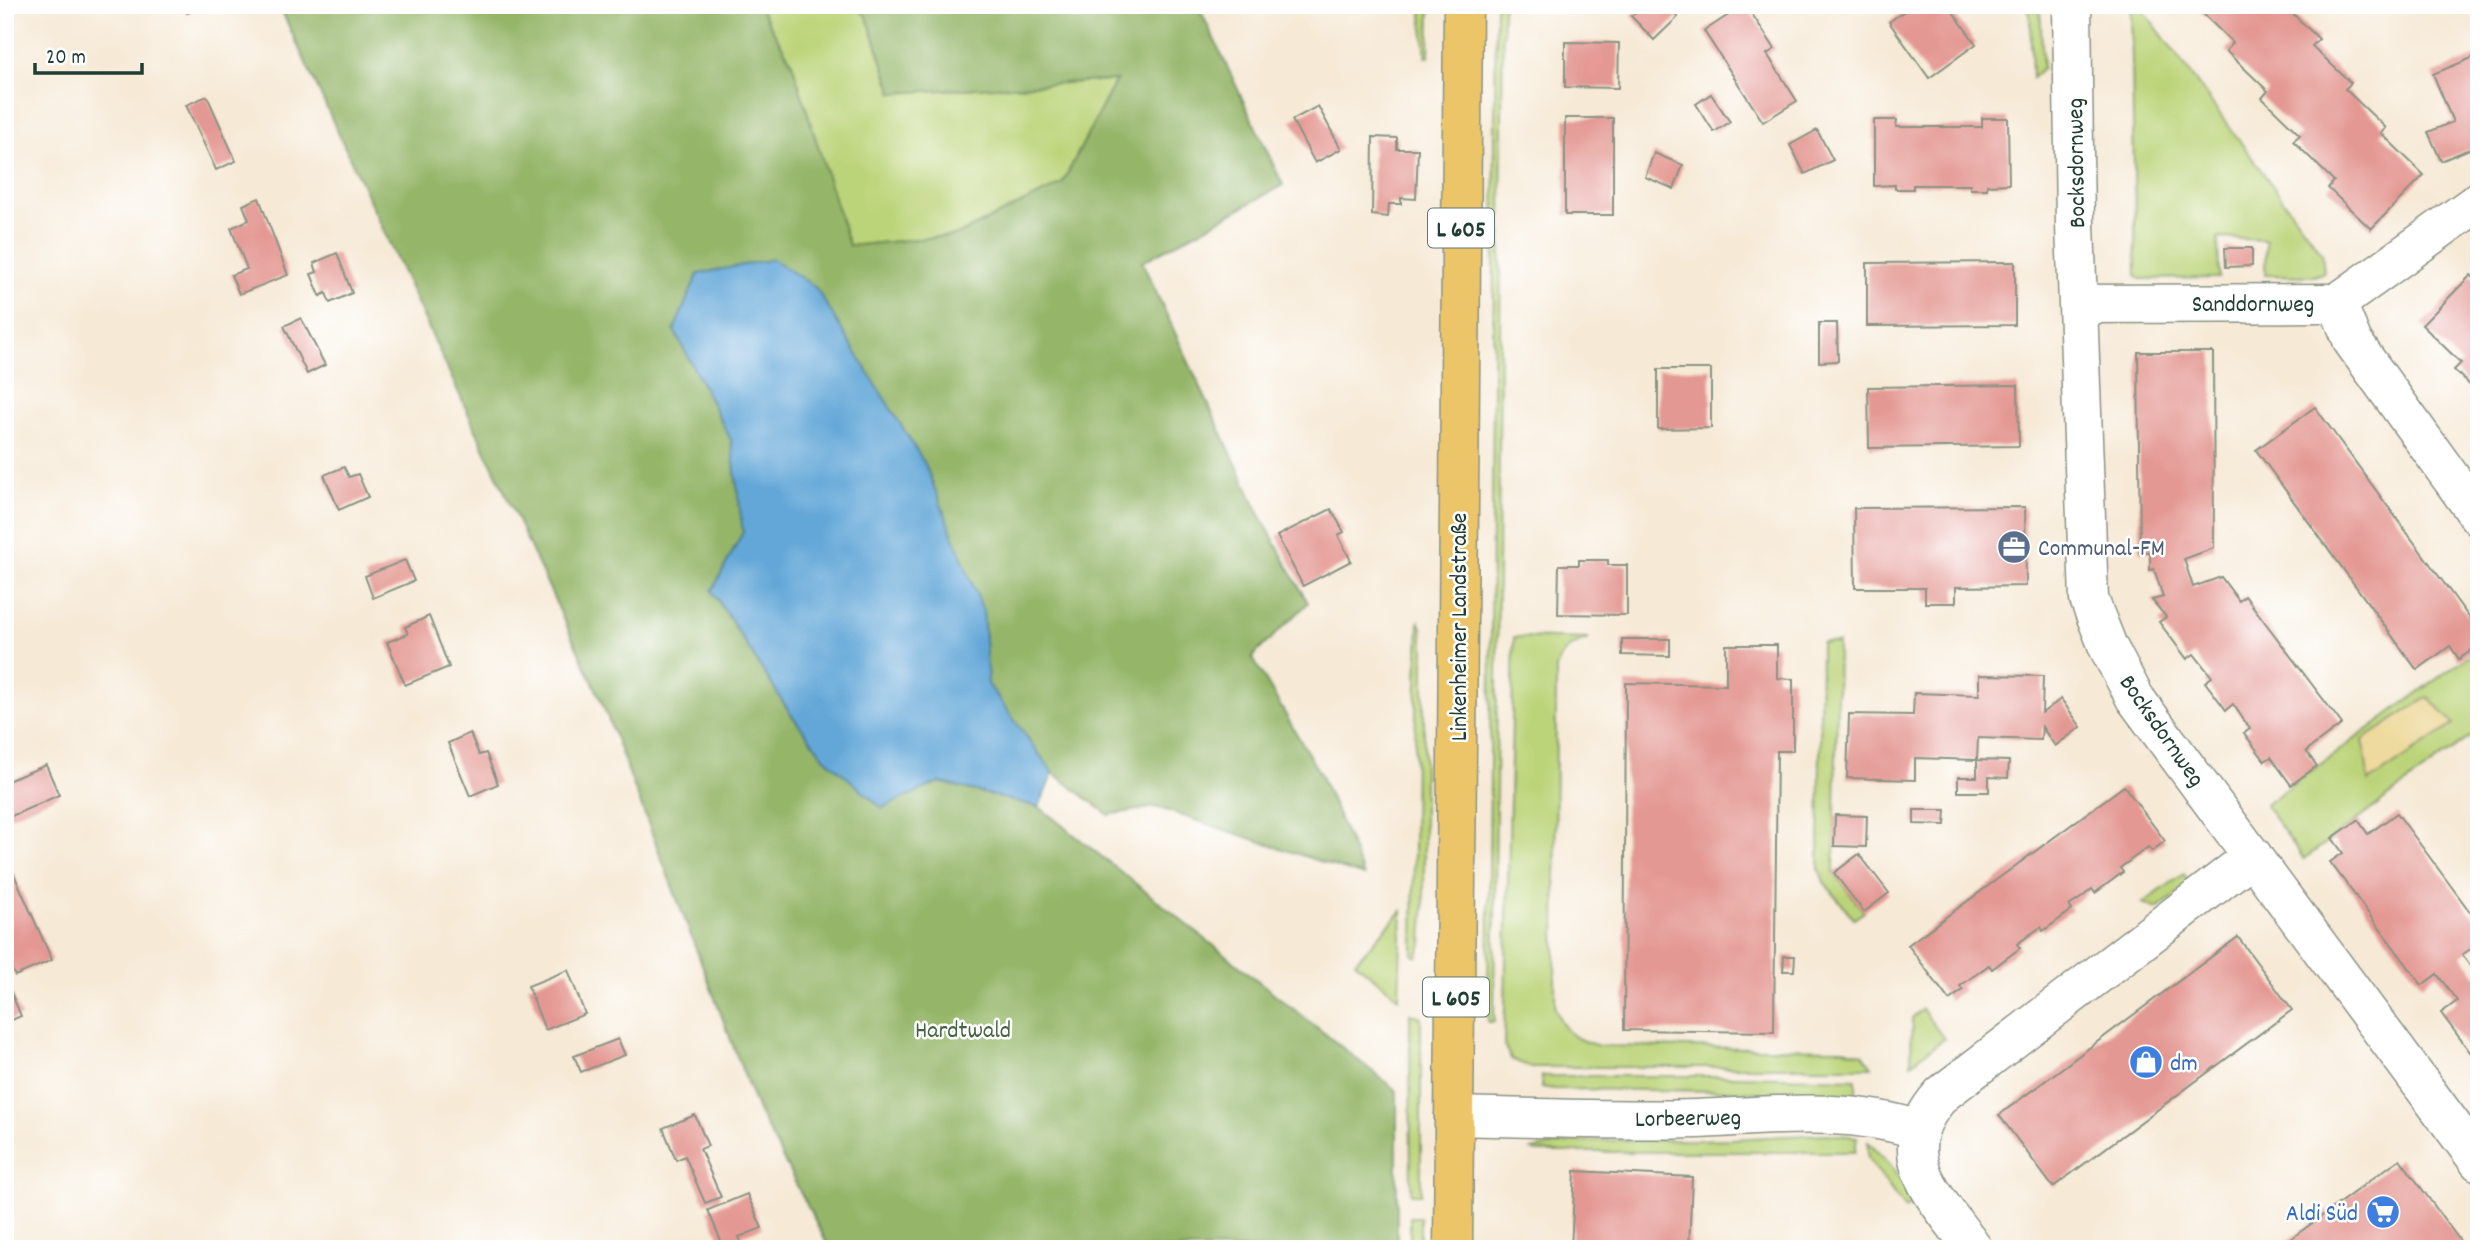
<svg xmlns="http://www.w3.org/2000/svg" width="2484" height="1254" font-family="Dekko,sans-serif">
  <rect width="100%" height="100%" fill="#fff"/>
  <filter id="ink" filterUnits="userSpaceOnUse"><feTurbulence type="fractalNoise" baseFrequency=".0143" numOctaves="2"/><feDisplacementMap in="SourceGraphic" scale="14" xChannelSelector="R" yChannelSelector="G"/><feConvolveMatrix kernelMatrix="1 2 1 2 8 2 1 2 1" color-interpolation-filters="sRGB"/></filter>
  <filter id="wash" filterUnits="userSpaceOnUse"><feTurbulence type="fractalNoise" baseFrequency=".00686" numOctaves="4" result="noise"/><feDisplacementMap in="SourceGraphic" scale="28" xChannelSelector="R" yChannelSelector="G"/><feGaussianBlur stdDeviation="1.57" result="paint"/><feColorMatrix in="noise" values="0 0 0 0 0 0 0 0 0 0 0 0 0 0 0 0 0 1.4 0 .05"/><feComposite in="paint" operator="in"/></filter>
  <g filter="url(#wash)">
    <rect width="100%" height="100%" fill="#f6e9d5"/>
    <g fill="#bcd479" stroke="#6e8856" stroke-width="2">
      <path d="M758,5H855L867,17L893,93L1116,80L1062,184L957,235L849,246L792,63Z"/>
      <path d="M1421,5H1430L1429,57H1426Z"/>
      <path d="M1496,5H1503L1494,1022H1488Z"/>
      <path d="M2026,5H2040L2043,68L2032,78L2030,15Z"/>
      <path d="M2131,8H2142L2322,253L2324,272L2314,276L2265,275L2266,240L2218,238L2219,278L2140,279L2136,276Z"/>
      <path d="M1419,622L1422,627L1424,651V912L1422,945L1417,957L1413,955L1415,743Z"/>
      <path d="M1514,637L1589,639C1571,645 1563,649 1556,668L1555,1008C1565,1034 1573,1039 1599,1046L1843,1049L1863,1054L1872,1067H1530L1511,1059L1504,1045Z"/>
      <path d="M1821,642L1838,643L1834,873L1864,912L1854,919L1824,882L1819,868Z"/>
      <path d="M2479,648V730L2304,859L2265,805Z"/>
      <path d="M2184,874L2190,884L2157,909L2143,903Z"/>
      <path d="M1402,911L1399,998L1355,962Z"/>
      <path d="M1922,1009L1944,1039L1911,1063L1912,1018Z"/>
      <path d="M1410,1013L1421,1017V1194H1411Z"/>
      <path d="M1542,1076H1735L1856,1079V1099L1738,1091L1554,1089L1541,1087Z"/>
      <path d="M1826,1134L1857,1137L1855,1152H1536L1532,1150C1582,1136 1634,1141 1686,1140C1733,1140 1779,1136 1826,1134Z"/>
      <path d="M1868,1142L1890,1165L1916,1201L1905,1209L1868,1158Z"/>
      <rect x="1410" y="1217" width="10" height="32"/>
    </g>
    <path fill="#95b669" stroke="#5a7a4e" stroke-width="2" d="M279,5H758L792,63L849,246L957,235L1062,184L1116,80L893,93L867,17L855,5H1198L1283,185L1142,262L1258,511L1308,603L1252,657L1321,776L1364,876L1156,807L1109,815L1053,773L988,684L983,611L674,330L731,440L743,532L712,591L790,713L825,758L939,782L1039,807L1397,1091V1249H830L758,1111L601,700Z"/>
    <path fill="#eeda9e" stroke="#868c69" stroke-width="2" d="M2428,697L2454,724L2369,782L2363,740Z"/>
    <path fill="#64a7d8" stroke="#427286" stroke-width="2" d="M773,259L816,288L925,464L983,611L988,684L1053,773L1039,807L939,782L882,808L825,758L790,713L712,591L743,532L731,440L674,330L698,274Z"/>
    <g id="blocks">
      <g fill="#e49893">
        <path d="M184,5H206L187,13Z"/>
        <path d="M1643,5H1666L1678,17L1654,40L1631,16Z"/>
        <path d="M1744,5H1746L1775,49L1767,54L1797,101L1763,122L1704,31Z"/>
        <path d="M1913,5H1948L1976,44L1929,78L1889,22Z"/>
        <path d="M2194,5H2284L2319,39L2312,46L2351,83L2345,89L2386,128L2381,133L2424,175L2371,229L2328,188L2334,181L2293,141L2300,135L2262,98L2268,91L2226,51L2233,43Z"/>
        <path d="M1565,42L1619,43L1618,88L1565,87Z"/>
        <path d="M2479,55V145L2441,161L2428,132L2453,122L2433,74Z"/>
        <path d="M1711,94L1730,122L1714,132L1696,104Z"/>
        <path d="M207,96L236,161L216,170L186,105Z"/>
        <path d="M1318,106L1341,149L1315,163L1292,120Z"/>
        <rect x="1565" y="118" width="48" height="97"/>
        <path d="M1982,118H2008L2009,184L1987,185V189H1970V185H1913V189H1895V185L1874,186V120H1897L1896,127H1982Z"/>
        <path d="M1817,130L1833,160L1805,174L1790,145Z"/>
        <path d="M1373,137L1397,138V149H1418L1416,199L1401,198V204H1389L1388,217L1372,215Z"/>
        <path d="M1654,153L1683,165L1674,189L1645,177Z"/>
        <path d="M259,198L288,275L239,294L231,275L247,269L231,228L249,220L243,205Z"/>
        <path d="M2225,248H2252V266L2226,267Z"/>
        <path d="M337,253L352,293L330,303L326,293L320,296L311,274L317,272L314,263Z"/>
        <path d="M2015,262V325L1867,326V263Z"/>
        <path d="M2471,275L2479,283V394L2454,370L2461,363L2422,325Z"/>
        <path d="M301,318L325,365L307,374L284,326Z"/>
        <path d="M1819,323H1837L1838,361L1819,362Z"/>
        <path d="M2138,352H2213L2214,548L2184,559L2193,587L2221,577L2239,601L2245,596L2342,724L2306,751L2317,766L2291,785L2271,757L2265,761L2244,733L2250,729L2233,704L2226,710L2205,682L2212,677L2194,654L2187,659L2159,622L2166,617L2152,600L2163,597L2154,569L2150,570V552H2140Z"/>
        <path d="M1658,369H1711V428L1658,429Z"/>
        <path d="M2018,385L2019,446L1869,448L1868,387Z"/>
        <path d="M2315,407L2479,631V645L2459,659L2450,646L2417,670L2256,450Z"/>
        <path d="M344,467L349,477L358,474L368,497L339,510L324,475Z"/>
        <path d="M2025,507L2026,586L1956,587V603H1925V588H1855L1854,508Z"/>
        <path d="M1331,509L1344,532L1338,535L1351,561L1303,586L1277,536Z"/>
        <path d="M405,560L414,581L373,598L365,576Z"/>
        <path d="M1579,560H1608V565H1627V615L1558,614L1559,565H1579Z"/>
        <path d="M429,616L449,667L405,685L387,642L408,634L405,627Z"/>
        <path d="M1622,639H1670V656L1622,655Z"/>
        <path d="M1726,645H1777V678L1793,679V751H1777L1774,1032L1624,1030L1626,683L1726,685Z"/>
        <path d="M1979,675L2043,676L2042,713L2061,699L2081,727L2055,746L2042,727L2041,740L1978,738L1977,760L2009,761L2008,778L1989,777V792H1958V777H1977V760L1915,758V780L1847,778L1849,714L1913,715L1914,693L1979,695Z"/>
        <path d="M470,733L479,755L486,753L498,784L470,796L448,743Z"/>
        <path d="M46,765L59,795L5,819V782Z"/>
        <path d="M2124,786L2165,841L2152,851L2148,847L2120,868L2123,872L2095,893L2092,889L2081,898L2069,906L2072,910L2043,931L2041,927L2028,936L2017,944L2020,948L1992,969L1989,965L1960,986L1963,990L1949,1000L1908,945Z"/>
        <path d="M1914,810H1946L1945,825L1914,824Z"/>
        <path d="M2397,813L2479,924V943L2462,955L2479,978V1064L2441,1013L2457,1001L2437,974L2422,985L2330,862L2343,853L2332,838L2358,820L2368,834Z"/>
        <path d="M1835,815L1867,816L1866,847L1834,846Z"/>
        <path d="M5,854L52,960L15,976L5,953Z"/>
        <path d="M1859,854L1889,893L1864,912L1834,873Z"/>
        <path d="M2238,937L2292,1010L2053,1187L1999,1115Z"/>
        <path d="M1784,956H1795L1794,971H1783Z"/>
        <path d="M568,970L585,1014L545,1030L528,986Z"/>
        <path d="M5,978L21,1016L5,1023Z"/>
        <path d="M618,1039L625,1055L581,1072L574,1056Z"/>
        <path d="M695,1115L708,1146L700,1149L721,1197L705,1203L685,1156L676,1160L663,1128Z"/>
        <path d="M2400,1159L2466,1249H2277L2376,1176Z"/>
        <path d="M1575,1171L1692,1177L1689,1249H1571Z"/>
        <path d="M747,1194L762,1228L739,1237L744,1249H716L714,1244L721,1241L708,1210Z"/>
      </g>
    </g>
  </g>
  <g filter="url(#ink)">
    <use href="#blocks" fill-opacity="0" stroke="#8a9384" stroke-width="2"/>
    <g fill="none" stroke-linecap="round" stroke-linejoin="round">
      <g stroke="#8a9384" stroke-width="41">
        <g id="minor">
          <path d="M2072,5L2075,225L2089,599L2108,647L2135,698L2479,1162"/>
          <path d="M2337,303L2353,342L2479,517"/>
          <path d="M2337,303L2479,201"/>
          <path d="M2080,304L2337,303"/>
          <path d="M1454,1116C1535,1118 1615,1121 1696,1119C1771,1116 1846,1106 1919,1130"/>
          <path d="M1973,1249C1936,1195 1886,1156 1942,1094L2253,856"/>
        </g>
      </g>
      <g stroke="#8a9384" stroke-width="41">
        <path id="major" d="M1453,1249L1463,5"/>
      </g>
      <use href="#minor" stroke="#fff" stroke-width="38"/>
      <use href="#major" stroke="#edc569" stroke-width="38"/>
    </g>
  </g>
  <defs>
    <g id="office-disc" transform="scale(1.75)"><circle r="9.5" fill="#5c6f8a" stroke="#fff"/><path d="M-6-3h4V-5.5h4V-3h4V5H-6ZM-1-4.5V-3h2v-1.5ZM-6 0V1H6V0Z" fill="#fff"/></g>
    <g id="shop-disc" transform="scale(1.75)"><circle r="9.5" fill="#3f7fe0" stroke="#fff"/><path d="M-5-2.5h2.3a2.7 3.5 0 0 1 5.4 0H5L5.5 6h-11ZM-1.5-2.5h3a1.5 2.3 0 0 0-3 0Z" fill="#fff"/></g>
    <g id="supermarket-disc" transform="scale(1.75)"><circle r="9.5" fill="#3f7fe0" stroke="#fff"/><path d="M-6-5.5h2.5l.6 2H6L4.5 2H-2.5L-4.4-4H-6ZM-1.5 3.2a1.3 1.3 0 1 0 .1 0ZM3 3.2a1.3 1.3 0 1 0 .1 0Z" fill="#fff"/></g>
  </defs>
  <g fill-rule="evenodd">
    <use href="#office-disc" x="2014" y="547"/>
    <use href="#shop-disc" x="2146" y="1062"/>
    <use href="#supermarket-disc" x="2383" y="1212"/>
  </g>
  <g text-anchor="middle" stroke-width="5" stroke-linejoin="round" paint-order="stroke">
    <g fill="#fff" stroke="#627771" stroke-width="2">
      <rect x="1428" y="208.5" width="66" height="39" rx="5"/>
      <rect x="1423" y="977.5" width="66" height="39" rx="5"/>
    </g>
    <g font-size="23" font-weight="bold" fill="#1f3d34">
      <text x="1461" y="236">L 605</text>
      <text x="1456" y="1005">L 605</text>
    </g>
    <g font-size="24" fill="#1f3d34" stroke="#fff">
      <text transform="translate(2075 163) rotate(-91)" y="8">Bocksdornweg</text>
      <text x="2253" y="311">Sanddornweg</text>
      <text transform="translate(1458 627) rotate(-90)" y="8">Linkenheimer Landstraße</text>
      <text transform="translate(2163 730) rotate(55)" y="8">Bocksdornweg</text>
      <text transform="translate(1688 1117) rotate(-1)" y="8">Lorbeerweg</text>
    </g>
    <g font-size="24" fill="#4e5e75" stroke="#fff" text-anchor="start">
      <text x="2038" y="555">Communal-FM</text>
    </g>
    <g font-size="24" fill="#466345" stroke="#fff">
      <text x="963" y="1037">Hardtwald</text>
    </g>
    <g font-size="24" fill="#366cbe" stroke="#fff" text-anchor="start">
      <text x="2170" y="1070">dm</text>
      <text x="2358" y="1220" text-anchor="end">Aldi Süd</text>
    </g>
  </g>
  <rect width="2484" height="1254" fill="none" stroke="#fff" stroke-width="28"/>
  <path d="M35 63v10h107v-10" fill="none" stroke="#1f3d34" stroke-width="3.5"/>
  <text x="46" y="63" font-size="21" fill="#1f3d34" stroke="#ffffff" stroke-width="5" paint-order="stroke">20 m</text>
</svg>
